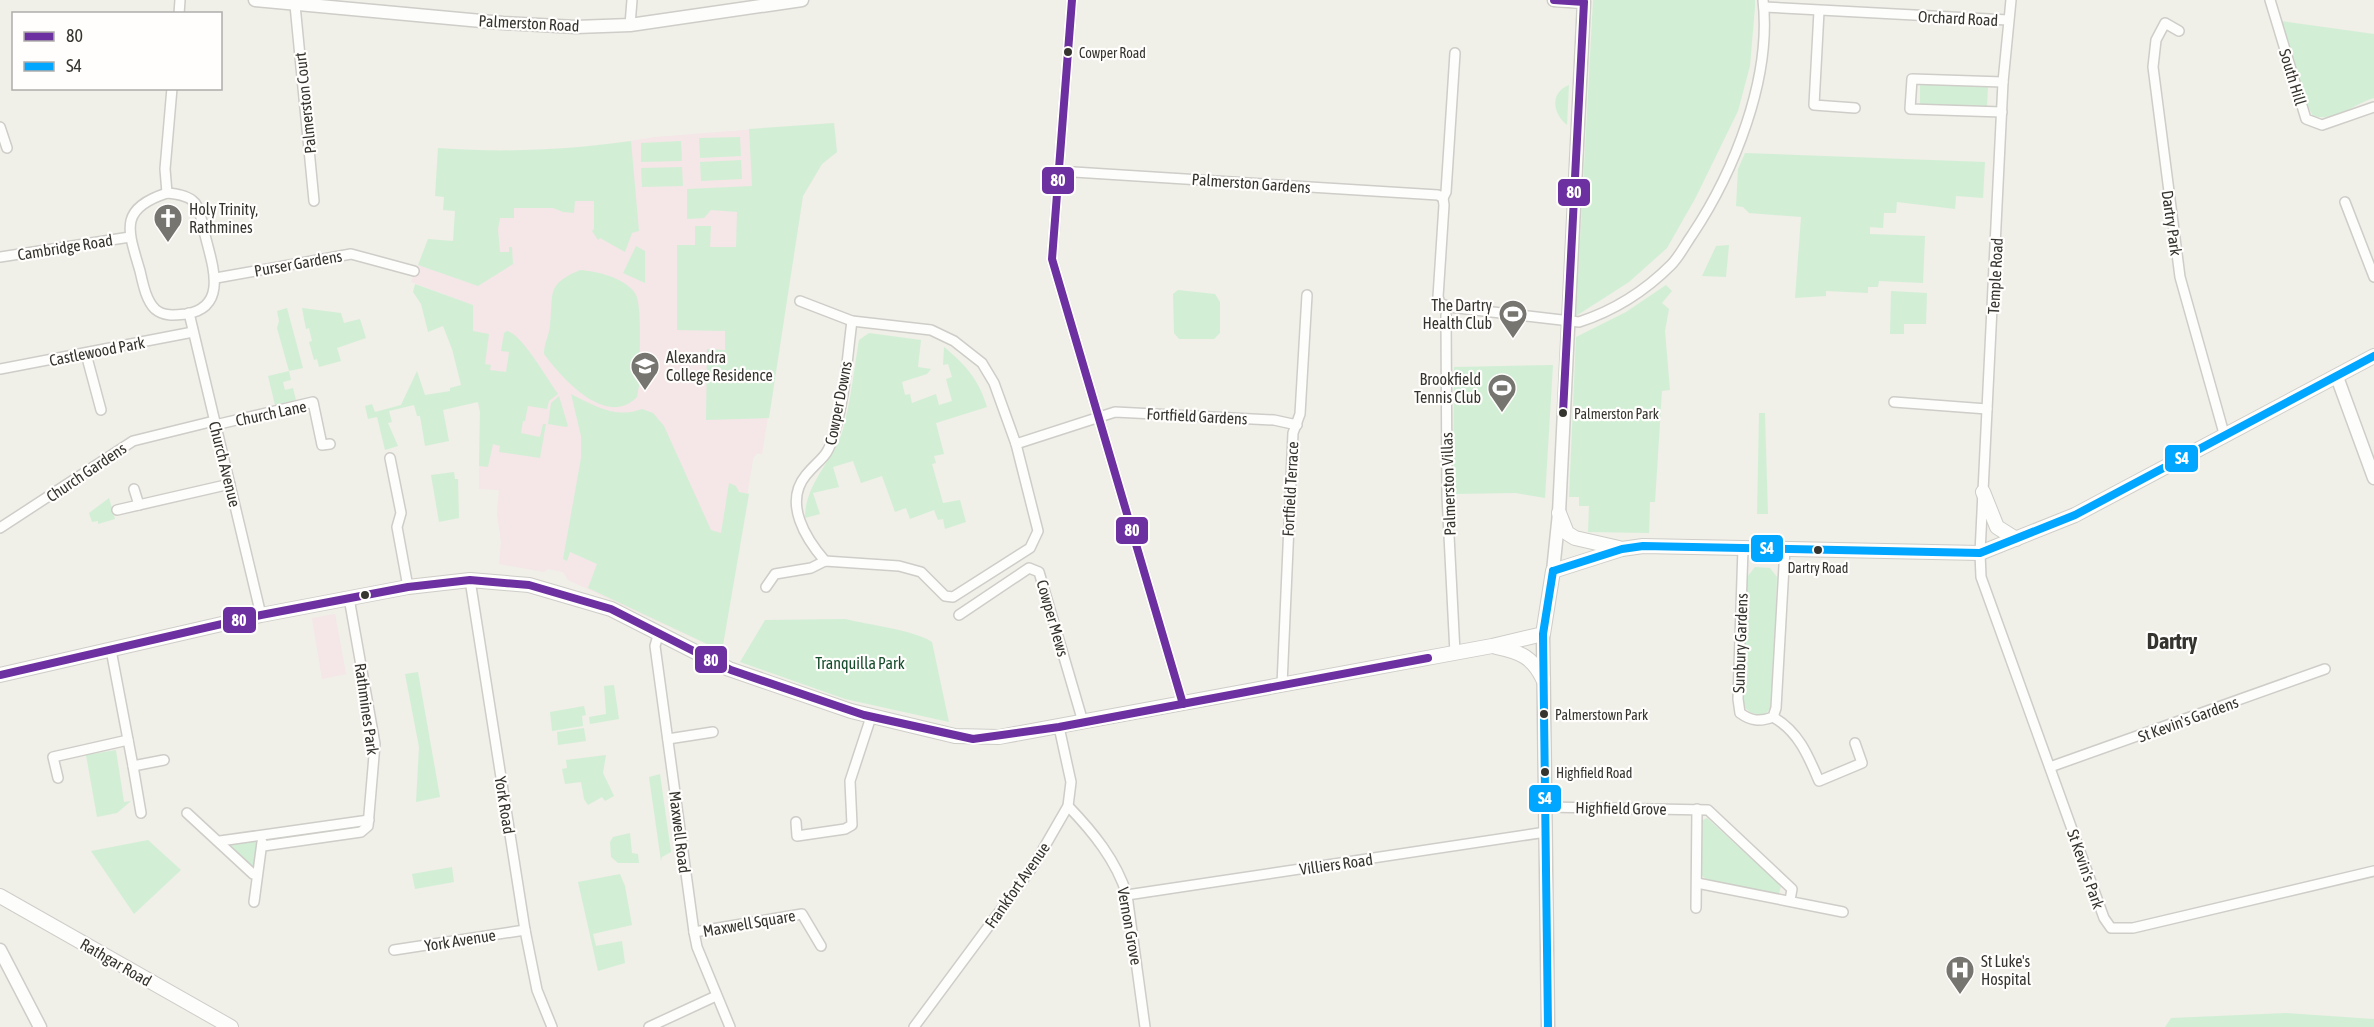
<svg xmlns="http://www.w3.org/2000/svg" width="2374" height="1027" font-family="'Asap Condensed',sans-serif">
  <rect width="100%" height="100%" fill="#f0efe8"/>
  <g fill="#f5e6e7">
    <path d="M834,123L837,152L822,164L803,196L762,454H756L753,459L722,651L568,580L563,572L548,569L544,572L499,564L501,542L497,514L499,490L479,489L480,412L472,383L473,305L411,282L418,265L470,283L494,152L577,149L656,137Z"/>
    <path d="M335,614L346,674L322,679L312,618Z"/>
  </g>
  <g fill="#d2efd6">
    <path d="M1593,0H1755V7L1750,66L1738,111L1696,197L1667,248L1629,282L1576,316Z"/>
    <path d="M2281,21L2374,34V98C2353,104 2337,122 2313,116L2308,107Z"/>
    <path d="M1920,84L1988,87L1987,107L1920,105Z"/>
    <path d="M1569,85L1567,125C1553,114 1549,93 1569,85Z"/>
    <path d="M834,123L837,152L822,164L803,196L769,418L706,420L707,349L725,350V331L677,330V245H695V226H711L710,247H736L737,212L711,210L704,218L687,219V189L752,186L749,129Z"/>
    <path d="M740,137L741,156L700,158L699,138Z"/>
    <path d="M631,141L639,231L632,233L625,252L600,238L598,240L592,231L594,229V201H575L574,213L563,212L553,208H514V218H500L498,229L500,252H509V247H512L513,264L478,286L418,265L428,239L453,241L455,211L443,210L444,197L435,196L438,148C504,153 566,150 631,141Z"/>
    <path d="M681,141L682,161L641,162V143Z"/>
    <path d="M1745,153L1985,162L1983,198L1956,196L1955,209L1897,202L1896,213H1884L1883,228L1870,227V234L1925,236L1923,283L1879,281L1878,287H1868V293L1826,291V296L1795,298L1801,217L1749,213L1743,207L1736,206L1738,169Z"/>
    <path d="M741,160L742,179L701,181L700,162Z"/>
    <path d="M682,167L683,186L642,187L641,168Z"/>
    <path d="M1729,245L1726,277L1702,276L1716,246Z"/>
    <path d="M636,246L645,251V283L623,273Z"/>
    <path d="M580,270C597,271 625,278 635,293C643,304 639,368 639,386L637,397C606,429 561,377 544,354C544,343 549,336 550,326C554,293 545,285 580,270Z"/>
    <path d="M415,284L473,305V331L489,334L485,364L491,365L490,370L506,372L509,352L501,351L504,333L507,331C521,333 548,380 558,394L549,401L547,409L528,406L525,421H523L521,433L540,437L543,424H546L540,458L499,452L500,446L493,444L488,467L479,466L480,412L478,402L443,410L449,441L425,446L420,416H417L414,405L389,411L392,422L388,423L398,446L385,450L377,417L368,419L365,406L372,404L375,412L401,405L417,371L425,395L450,391V388L461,385L452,349L443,326L428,332L421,304L413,292Z"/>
    <path d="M1666,285L1672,291L1662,303L1669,309L1665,331L1670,390L1662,391L1655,502H1650L1649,533L1588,532L1589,506H1579V497H1569L1576,337L1626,312Z"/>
    <path d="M1178,290L1215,294L1220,302V333L1214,339H1179L1174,333L1173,294Z"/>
    <path d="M1891,291L1927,293L1926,324H1904V334H1890Z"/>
    <path d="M287,308L303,368L289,371L291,380L283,382L285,390L293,388L296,400L275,405L268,376L289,371L277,328L279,321L277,311Z"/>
    <path d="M302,308L341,313L344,323L360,319L366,338L337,348L341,361L319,367L317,359L314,360L309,342L312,341L309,328L306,329Z"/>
    <path d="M869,333L921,340L918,367L931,369L927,374L902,382L905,395L910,394L912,403L936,394L939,405L952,401L946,379L952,377L948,364L943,365L944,347C966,365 979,380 987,407L936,423L944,454L934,456L936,463L932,464L943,503L960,500L966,522L945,529L943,519L938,520L934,510L910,519L906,508L895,512L882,476L861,483L853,461L833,467L839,487L813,493L820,514L805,518C805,482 834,461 843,429C851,400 854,369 859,340Z"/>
    <path d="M1553,365L1545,498L1515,493L1453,494L1454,367Z"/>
    <path d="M571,394C595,406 616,419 642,409L653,413L664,426L711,530L721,533L729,483L736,486L739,492L749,494L722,651L588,588L597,564L570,552L567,561L563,559L581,458V436Z"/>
    <path d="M559,396L568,426L566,427L548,424L551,403Z"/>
    <path d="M1759,413H1765L1768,514H1757Z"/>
    <path d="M454,472L455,479H458L459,518L439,522L431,475Z"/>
    <path d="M109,498L115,519L98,524V521L92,522L89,513Z"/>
    <path d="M1755,567L1770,568L1777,577L1772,707L1765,714C1754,715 1746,713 1742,701L1747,577Z"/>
    <path d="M845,619C869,625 914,630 932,642L949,722L845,699L740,662L765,620Z"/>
    <path d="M418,672L440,797L416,802L419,747L405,674Z"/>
    <path d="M614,685L619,719L590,724L589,717L606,714L604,686Z"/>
    <path d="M584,706L586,715L582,716L583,726L552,731L550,712Z"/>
    <path d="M584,728L586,741L558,745L557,732Z"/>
    <path d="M116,750L124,802L131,801L117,813L97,817L86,755Z"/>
    <path d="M606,755L603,773L614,796L605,801L602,797L588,805L584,799L581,782L565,784L562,769L567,768L566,760Z"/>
    <path d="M660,774L671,852L662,857L661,861L649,777Z"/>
    <path d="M1707,818L1781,886L1779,894L1711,883L1701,875V821Z"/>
    <path d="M630,833L632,853L638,854L639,863H618L611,857L610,842L613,837Z"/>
    <path d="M148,840L181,870L134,914L91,851Z"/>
    <path d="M254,840L259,844L255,868L252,869L231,845Z"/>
    <path d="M452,867L454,882L415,889L412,874Z"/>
    <path d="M620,874L625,886L632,925L593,934L596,946L622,941L625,963L598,971L578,882Z"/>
    <path d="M2286,1013L2374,1019V1027H2165L2171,1018Z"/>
  </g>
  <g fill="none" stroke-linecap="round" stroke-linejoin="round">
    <g stroke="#cecdc8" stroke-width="12">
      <g id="minor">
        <path d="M1072,0L1052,259L1183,704"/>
        <path d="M2011,0L2003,82L1980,553L1981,577L2104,918L2111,928H2133L2374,871"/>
        <path d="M2270,0L2306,119L2322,125L2374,107"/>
        <path d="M295,5L314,201"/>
        <path d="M1764,7L2008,20"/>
        <path d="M1819,11L1814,105L1855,108"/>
        <path d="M179,14L180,0"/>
        <path d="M630,25L632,0"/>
        <path d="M2179,31L2165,23L2156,40L2153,67L2180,277L2225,437"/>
        <path d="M2002,112L1910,109L1912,79L2003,82"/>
        <path d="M0,127L7,148"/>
        <path d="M1058,171L1438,195L1443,198L1444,205L1438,297L1440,303L1449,307L1579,322C1613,311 1645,291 1671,265C1679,257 1685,245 1692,235C1734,172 1772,78 1763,0"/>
        <path d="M167,193C176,194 186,195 193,201C201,207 202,226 205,235C212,264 229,307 186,314C176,315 164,317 155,309C146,300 143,284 140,271C128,230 118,209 167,193Z"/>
        <path d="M167,193L165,169L172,88"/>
        <path d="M1443,198L1446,192L1455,53"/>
        <path d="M2345,202L2374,277"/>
        <path d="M0,257L130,237"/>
        <path d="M216,278L351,254L414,271"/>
        <path d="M189,313L261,615"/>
        <path d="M1446,315L1447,496L1455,653"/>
        <path d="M86,354L101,410"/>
        <path d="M0,369L193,332"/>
        <path d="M1894,402L1987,409"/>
        <path d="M215,425L313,402L322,445L330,444"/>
        <path d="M1016,444L1115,412L1274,420L1297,425"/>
        <path d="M390,458L401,513L397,527L408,587"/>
        <path d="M134,489L139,505"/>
        <path d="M117,510L230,484"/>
        <path d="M0,528L133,441L214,421"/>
        <path d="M1743,548L1738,699L1740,713C1751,721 1760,722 1773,717L1776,708L1785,548"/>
        <path d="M825,561C806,539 783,503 806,475C821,457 827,459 834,434C845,399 847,358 852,321"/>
        <path d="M470,580L525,930L537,990L552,1027"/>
        <path d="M766,587L775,574L811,568L825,561L899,566L921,572L945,596L953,597L1030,548L1038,531L1016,444L994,383L982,363L954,341L931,330L852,321L800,301"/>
        <path d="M959,615L1029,568L1039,572L1083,722"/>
        <path d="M659,632L655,646L694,932L697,947L730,1027"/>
        <path d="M111,650L133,766L164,760"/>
        <path d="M1282,685L1293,433L1300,414L1307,295"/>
        <path d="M1773,717C1798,731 1808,755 1819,781L1862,763L1855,743"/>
        <path d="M668,739L713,732"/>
        <path d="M133,766L141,813"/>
        <path d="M2050,767L2325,669"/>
        <path d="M58,778L53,757L128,740"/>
        <path d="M1068,806C1093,832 1116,860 1127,895L1145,1027"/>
        <path d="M1546,807L1708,810L1792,889L1790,900"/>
        <path d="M187,813L253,874H257"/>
        <path d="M796,822L797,836L845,829L852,825L850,781L871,717"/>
        <path d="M220,841L369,820"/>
        <path d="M263,846L361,832L368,826L375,744L349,598"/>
        <path d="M1697,883L1843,912"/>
        <path d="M1127,895L1546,832"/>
        <path d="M254,902L262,842"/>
        <path d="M1696,908L1697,809"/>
        <path d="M694,932L802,914L821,946"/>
        <path d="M394,950L525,930"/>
        <path d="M649,1027L716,996"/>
        <path d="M914,1027L1034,865L1068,806L1071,782L1059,727"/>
      </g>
    </g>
    <g stroke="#cecdc8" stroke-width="15">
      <g id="tertiary">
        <path d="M255,0L503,23L576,27L630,25L802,0"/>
        <path d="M2337,377L2374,478"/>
        <path d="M1553,571L1559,513L1584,2L1554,0"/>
        <path d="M1543,634L1548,1027"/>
        <path d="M0,950L40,1027"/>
      </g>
    </g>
    <g stroke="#cecdc8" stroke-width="16">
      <g id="secondary">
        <path d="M1983,492L1997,527L2016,539"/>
        <path d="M1559,513L1567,533L1575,538L1619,548"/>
        <path d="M1496,647C1520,652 1533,657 1543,679"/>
        <path d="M0,675L261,615L408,587L470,580L529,585L611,609L729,669L851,711L955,736L999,737L1492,646L1543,634L1553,571L1622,549L1643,546L1980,553L2075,515L2374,356"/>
        <path d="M0,896L231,1027"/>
      </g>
    </g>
    <use href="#minor" stroke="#fdfdfc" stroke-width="9"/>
    <use href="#tertiary" stroke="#fdfdfc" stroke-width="12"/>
    <use href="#secondary" stroke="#fdfdfc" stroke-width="14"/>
    <g stroke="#fffefc" stroke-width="12">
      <g id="bus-1">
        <path d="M1072,0L1052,259L1183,704"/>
        <path d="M1554,0L1584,2L1563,413"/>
        <path d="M0,675L261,615L408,587L470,580L529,585L611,609L731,670L864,715L973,739L1059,727L1428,658"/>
      </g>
    </g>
    <g stroke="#fffefc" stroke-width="12">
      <g id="bus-2">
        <path d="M1553,571L1622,549L1643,546L1980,553L2075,515L2374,356"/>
        <path d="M1548,1027L1543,634L1553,571"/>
      </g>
    </g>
    <use href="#bus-1" stroke="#6c30a1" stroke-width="8"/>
    <use href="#bus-2" stroke="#00a6ff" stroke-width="8"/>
  </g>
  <defs>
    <g id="church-pin" transform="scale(1.5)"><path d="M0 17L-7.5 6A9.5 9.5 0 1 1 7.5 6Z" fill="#767570" stroke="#fffefc"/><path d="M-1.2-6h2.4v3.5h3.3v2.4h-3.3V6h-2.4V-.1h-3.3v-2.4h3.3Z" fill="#fff"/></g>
    <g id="stadium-pin" transform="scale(1.5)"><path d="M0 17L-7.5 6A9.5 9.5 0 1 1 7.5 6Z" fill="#767570" stroke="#fffefc"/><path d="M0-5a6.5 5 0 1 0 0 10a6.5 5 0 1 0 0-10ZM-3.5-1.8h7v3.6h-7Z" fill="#fff"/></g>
    <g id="school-pin" transform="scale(1.5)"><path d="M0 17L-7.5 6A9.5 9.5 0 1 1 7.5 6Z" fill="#767570" stroke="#fffefc"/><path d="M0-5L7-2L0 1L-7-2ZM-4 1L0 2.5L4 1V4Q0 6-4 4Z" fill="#fff"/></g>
    <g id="hospital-pin" transform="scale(1.5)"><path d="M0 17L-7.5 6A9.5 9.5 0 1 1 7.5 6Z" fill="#767570" stroke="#fffefc"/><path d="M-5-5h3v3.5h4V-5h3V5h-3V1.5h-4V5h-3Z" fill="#fff"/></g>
  </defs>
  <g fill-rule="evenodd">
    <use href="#church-pin" x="168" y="218"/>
    <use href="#stadium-pin" x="1513" y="314"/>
    <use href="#school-pin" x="645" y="366"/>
    <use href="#stadium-pin" x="1502" y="388"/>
    <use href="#hospital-pin" x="1960" y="970"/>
  </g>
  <g fill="#35342f" stroke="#fffefc" stroke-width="2">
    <circle cx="1068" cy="52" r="5"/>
    <circle cx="1563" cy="413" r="5"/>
    <circle cx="1818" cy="550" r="5"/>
    <circle cx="365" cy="595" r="5"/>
    <circle cx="1544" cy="714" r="5"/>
    <circle cx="1545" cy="772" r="5"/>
  </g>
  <g text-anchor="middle" stroke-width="4.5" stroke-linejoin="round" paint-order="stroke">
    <g font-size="14" fill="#35342f" stroke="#fffefc" text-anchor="start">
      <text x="1079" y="58">Cowper Road</text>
      <text x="1574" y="419">Palmerston Park</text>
      <text x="1818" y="573" text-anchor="middle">Dartry Road</text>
      <text x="1555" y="720">Palmerstown Park</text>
      <text x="1556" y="778">Highfield Road</text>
    </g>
    <g font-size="16" fill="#35342f" stroke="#fffefc">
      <text transform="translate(1958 18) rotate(3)" y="6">Orchard Road</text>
      <text transform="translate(529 23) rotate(3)" y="6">Palmerston Road</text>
      <text transform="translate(2293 77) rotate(73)" y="6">South Hill</text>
      <text transform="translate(305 103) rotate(-96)" y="6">Palmerston Court</text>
      <text transform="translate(1251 183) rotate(4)" y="6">Palmerston Gardens</text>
      <text transform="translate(2172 223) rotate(82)" y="6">Dartry Park</text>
      <text transform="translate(65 247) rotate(-9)" y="6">Cambridge Road</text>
      <text transform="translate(298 263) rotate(-10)" y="6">Purser Gardens</text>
      <text transform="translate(1995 276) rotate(-87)" y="6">Temple Road</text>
      <text transform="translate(97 351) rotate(-11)" y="6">Castlewood Park</text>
      <text transform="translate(838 403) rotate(-79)" y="6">Cowper Downs</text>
      <text transform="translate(271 413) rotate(-12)" y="6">Church Lane</text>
      <text transform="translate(1197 416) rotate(3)" y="6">Fortfield Gardens</text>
      <text transform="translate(225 464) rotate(76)" y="6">Church Avenue</text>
      <text transform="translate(86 472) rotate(-34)" y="6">Church Gardens</text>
      <text transform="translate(1448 484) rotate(-92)" y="6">Palmerston Villas</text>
      <text transform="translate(1290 489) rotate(-87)" y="6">Fortfield Terrace</text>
      <text transform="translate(1053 618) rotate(74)" y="6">Cowper Mews</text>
      <text transform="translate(1740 643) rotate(-88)" y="6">Sunbury Gardens</text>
      <text transform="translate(367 709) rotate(82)" y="6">Rathmines Park</text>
      <text transform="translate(2188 719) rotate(-20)" y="6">St Kevin's Gardens</text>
      <text transform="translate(505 805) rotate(81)" y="6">York Road</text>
      <text transform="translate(1621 808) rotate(1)" y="6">Highfield Grove</text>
      <text transform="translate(680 832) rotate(83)" y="6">Maxwell Road</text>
      <text transform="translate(1336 864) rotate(-8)" y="6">Villiers Road</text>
      <text transform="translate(2086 869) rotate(71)" y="6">St Kevin's Park</text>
      <text transform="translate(1017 885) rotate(-55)" y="6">Frankfort Avenue</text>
      <text transform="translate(749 923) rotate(-10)" y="6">Maxwell Square</text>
      <text transform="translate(1130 926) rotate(80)" y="6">Vernon Grove</text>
      <text transform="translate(460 940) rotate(-9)" y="6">York Avenue</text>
      <text transform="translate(116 962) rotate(30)" y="6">Rathgar Road</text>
    </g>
    <g font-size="16" fill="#35342f" stroke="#fffefc" text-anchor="start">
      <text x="189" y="215">Holy Trinity,<tspan x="189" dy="18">Rathmines</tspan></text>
      <text x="1492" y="311" text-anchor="end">The Dartry<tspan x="1492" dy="18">Health Club</tspan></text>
      <text x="666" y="363">Alexandra<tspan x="666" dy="18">College Residence</tspan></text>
      <text x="1481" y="385" text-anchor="end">Brookfield<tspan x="1481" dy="18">Tennis Club</tspan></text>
      <text x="1981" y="967">St Luke's<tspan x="1981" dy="18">Hospital</tspan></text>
    </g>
    <g font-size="16" fill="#154c2b" stroke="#fffefc">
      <text x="860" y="669">Tranquilla Park</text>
    </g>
    <g font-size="22" font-weight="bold" fill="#35342f" stroke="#fffefc">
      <text x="2172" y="649">Dartry</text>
    </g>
  </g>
  <g stroke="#fffefc" stroke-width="2">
    <rect x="1041" y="166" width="34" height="29" rx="6" fill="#6c30a1"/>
    <rect x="1557" y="178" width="34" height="29" rx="6" fill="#6c30a1"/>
    <rect x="2164" y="444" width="35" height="29" rx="6" fill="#00a6ff"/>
    <rect x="1115" y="516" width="34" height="29" rx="6" fill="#6c30a1"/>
    <rect x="1750" y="534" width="34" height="29" rx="6" fill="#00a6ff"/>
    <rect x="222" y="606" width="35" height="28" rx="6" fill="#6c30a1"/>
    <rect x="694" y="645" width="34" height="29" rx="6" fill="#6c30a1"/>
    <rect x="1528" y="784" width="34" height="29" rx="6" fill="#00a6ff"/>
  </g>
  <g font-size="16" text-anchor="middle" font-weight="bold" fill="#fff">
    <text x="1058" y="186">80</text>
    <text x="1574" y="198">80</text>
    <text x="2182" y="464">S4</text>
    <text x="1132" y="536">80</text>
    <text x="1767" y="554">S4</text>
    <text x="239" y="626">80</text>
    <text x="711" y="666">80</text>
    <text x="1545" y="804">S4</text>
  </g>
  <rect x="12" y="12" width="210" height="78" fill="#fffefc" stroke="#aeadaa" stroke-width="1.5"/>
  <rect x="24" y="32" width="30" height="9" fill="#6c30a1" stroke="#aeadaa" stroke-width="1.5"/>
  <text x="66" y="42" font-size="18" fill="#35342f">80</text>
  <rect x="24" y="62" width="30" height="9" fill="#00a6ff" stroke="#aeadaa" stroke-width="1.5"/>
  <text x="66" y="72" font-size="18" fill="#35342f">S4</text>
</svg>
